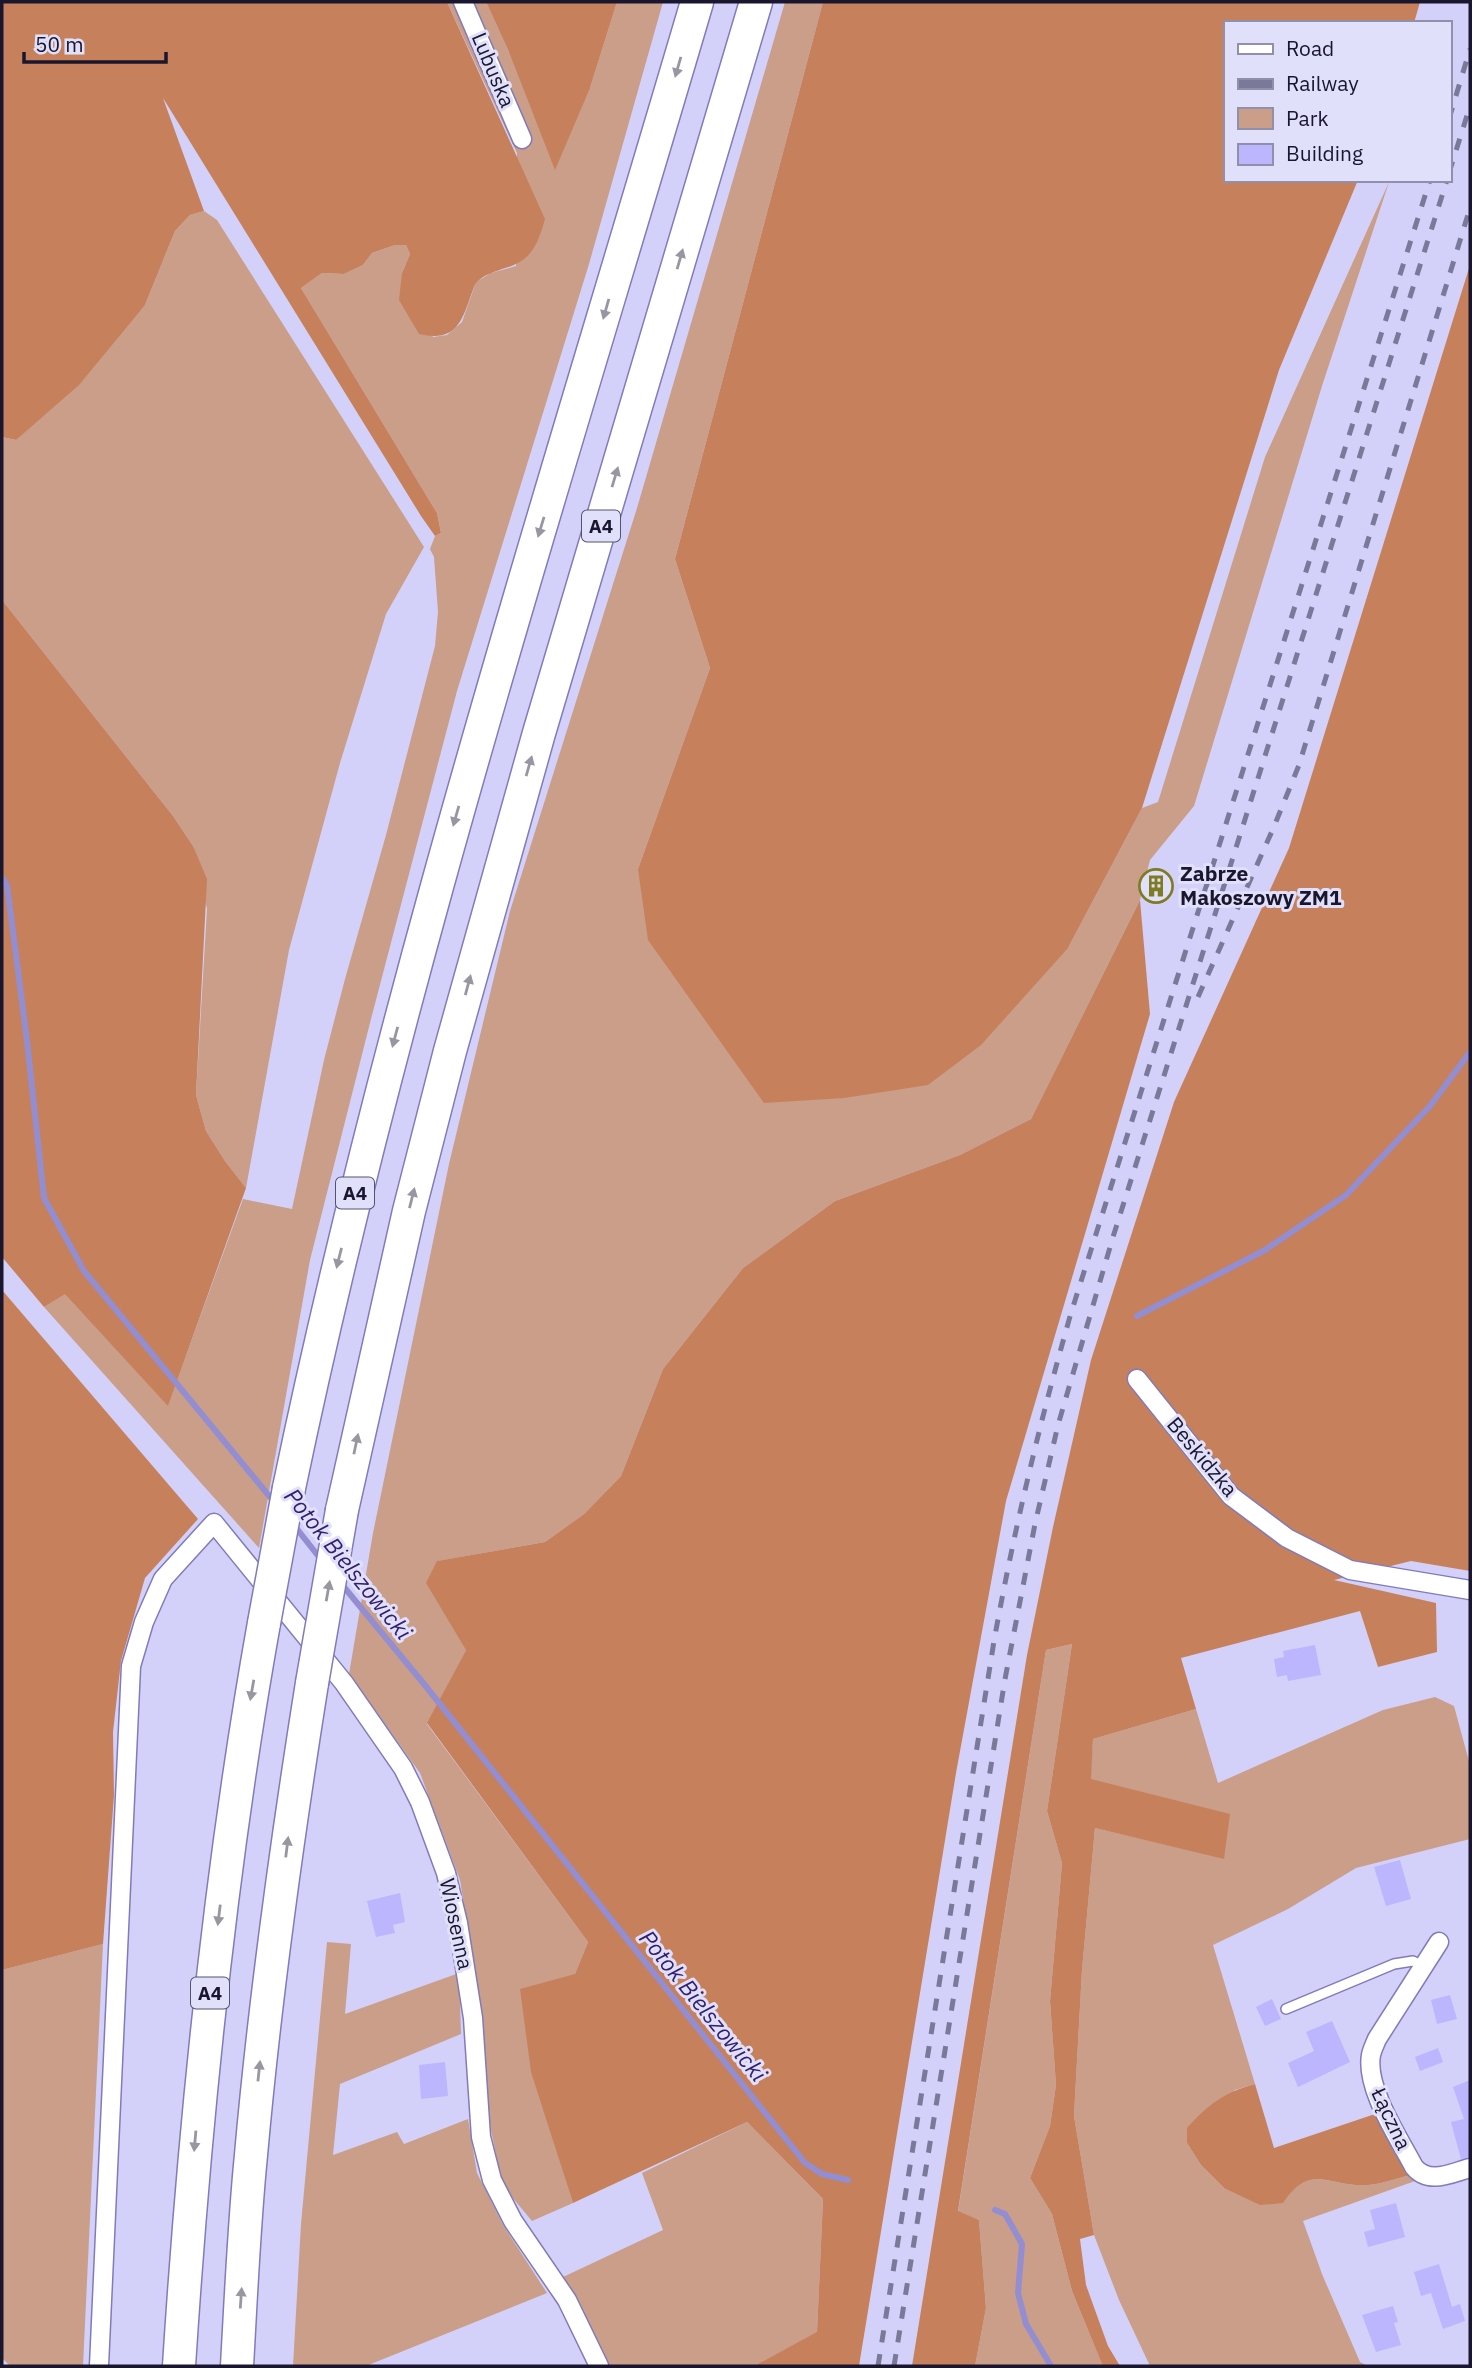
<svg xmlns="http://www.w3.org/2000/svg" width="1472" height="2368" font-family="'IBM Plex Sans',sans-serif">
  <rect width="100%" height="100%" fill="#d3d1f9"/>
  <g fill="#ca9e88">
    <path d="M447,2H486L509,52L590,88L617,2H663L589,264L457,691L371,1019L310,1260L259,1548L44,1307L65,1293L168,1405L243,1199L292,1209L324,1060L345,979L386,835L435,646L438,612L434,557L430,549L435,536L441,533L437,513L301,288L322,273L344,274L363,265L372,253L395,245H406L410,254L402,273L433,337L447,335L462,322L476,282L491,273L516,266L517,153Z"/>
    <path d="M785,2H823L675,559L710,668L638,869L1068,948L1142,808L1158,802L1265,457L1389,182L1322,386L1194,806L1150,860L1140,900L1031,1119L960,1155L835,1201L743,1268L663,1369L621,1476L584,1514L545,1542L438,1561L466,1650L427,1724L588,1942L575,1974L553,2139L573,2203L532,2221L502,2185L487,2110L481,2010L460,1880L420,1773L349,1674L373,1533L449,1164L510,911L637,508Z"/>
    <path d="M204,211L217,220L424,547L386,614L340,763L289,950L246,1188L225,1161L206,1131L196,1095L207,909L193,846L173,816L2,600V437L16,440L145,305L175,231L190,215Z"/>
    <path d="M1072,1644L1047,1811L1062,1863L1050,2001L1056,2085L1050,2126L1030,2178L1052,2214L1072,2291L1103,2366H975L986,2308L979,2220L958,2212L1046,1650Z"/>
    <path d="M1435,1697L1454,1706L1470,1765V1839L1356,1868L1288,1909L1213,1945L1255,2084L1235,2090L1187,2143L1201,2165L1224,2188L1282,2203C1311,2161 1330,2188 1368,2185C1382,2184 1397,2178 1411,2175L1415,2181L1303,2221L1322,2274L1360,2362L1368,2366H1150L1119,2300L1094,2235L1074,2116L1082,1970L1095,1828L1224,1858L1090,1779L1093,1739L1196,1709L1218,1783L1383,1710Z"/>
    <path d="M327,1942L351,1944L345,2014L459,1973L461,2034L340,2084L333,2155L397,2132L404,2144L468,2119L477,2173L503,2225L547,2293L366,2366H293L301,2224Z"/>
    <path d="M103,1944L83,2366H10L2,2358V1970Z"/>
    <path d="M747,2122L823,2199L817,2333L754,2366H610L563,2277L663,2230L642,2173Z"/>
  </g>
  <g fill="#c7805c">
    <path d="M2,2H447L545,219C537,246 532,261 502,269C494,272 484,275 478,281C474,284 473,291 471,295C461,325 454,342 419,334L399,300L402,273L410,254L406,245H395L372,253L363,265L344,274L322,273L301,288L437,513L441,533L435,536L421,516L163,98L204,211L190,215L175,231L145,305L79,385L16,440L2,437Z"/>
    <path d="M486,2H617L590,88L555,170L509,52Z"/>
    <path d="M823,2H1420L1414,23H1225V180H1358L1279,370L1142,808L1068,948L981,1045L928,1085L844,1098L764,1103L648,940L638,869L710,668L675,559Z"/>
    <path d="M1470,265V1571L1411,1561L1334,1580L1436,1603L1437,1652L1378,1667L1360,1611L1181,1658L1196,1709L1093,1739L1091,1779L1230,1814L1224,1859L1095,1828L1082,1970L1074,2116L1094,2235L1080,2239L1086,2285L1108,2346L1120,2366H1103L1102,2364L1072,2291L1052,2214L1030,2178L1050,2126L1056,2085L1050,2001L1062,1863L1047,1811L1072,1644L1046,1650L958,2211L979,2220L986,2308L975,2366H912L1027,1655L1053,1527L1091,1360L1174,1102L1289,848Z"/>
    <path d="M2,600L173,816L193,846L207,879L196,1095L206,1131L225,1161L246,1188L168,1406L65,1294L44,1307L2,1257Z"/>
    <path d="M1140,900L1150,1014L1006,1501L956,1773L859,2366H754L817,2332L823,2199L747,2122L573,2203L531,2072L520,1989L575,1974L588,1942L427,1723L466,1650L426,1583L437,1561L545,1542L584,1514L621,1476L663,1369L743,1268L835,1201L960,1155L1031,1119Z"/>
    <path d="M2,1290L198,1519L145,1578L121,1661L113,1732L114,1795L103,1944L2,1970Z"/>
    <path d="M1255,2084L1274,2148L1378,2113L1411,2175C1397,2178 1382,2184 1368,2185C1330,2188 1311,2161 1283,2203L1260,2205L1224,2188L1201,2165L1187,2143V2128C1209,2104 1223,2093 1255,2084Z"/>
  </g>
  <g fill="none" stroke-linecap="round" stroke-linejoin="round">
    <g stroke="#938dd2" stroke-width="6">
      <path d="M2,878L7,885L27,1041L44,1198L84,1271L275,1503"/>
      <path d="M1137,1316L1265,1250L1346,1195L1430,1106L1470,1052"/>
      <path d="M293,1524L323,1562"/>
      <path d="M339,1581L424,1684L805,2163L822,2174L848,2180"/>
      <path d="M995,2210L1005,2214L1022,2244L1018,2293L1026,2324L1051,2366"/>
    </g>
  </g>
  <g fill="#bcb6fe">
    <path d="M1315,1645L1321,1675L1288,1681L1287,1675L1277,1677L1274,1659L1284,1657L1283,1651Z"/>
    <path d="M1400,1860L1411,1899L1386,1906L1374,1867Z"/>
    <path d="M400,1893L405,1922L393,1925L395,1933L376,1937L367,1901Z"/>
    <path d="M1450,1995L1457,2019L1437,2024L1431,2000Z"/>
    <path d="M1272,1999L1281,2019L1265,2026L1256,2007Z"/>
    <path d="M1332,2021L1350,2062L1298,2087L1288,2063L1314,2051L1306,2032Z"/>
    <path d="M1438,2048L1443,2062L1420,2071L1415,2057Z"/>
    <path d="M445,2062L448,2096L421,2099L419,2065Z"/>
    <path d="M1470,2080V2157L1461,2159L1451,2122L1464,2119L1453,2087Z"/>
    <path d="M1396,2203L1405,2237L1368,2247L1364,2232L1375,2229L1370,2210Z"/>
    <path d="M1439,2264L1452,2307L1460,2304L1465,2321L1443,2329L1431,2293L1421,2296L1414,2272Z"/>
    <path d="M1393,2306L1398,2322L1394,2323L1401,2345L1376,2352L1362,2315Z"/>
  </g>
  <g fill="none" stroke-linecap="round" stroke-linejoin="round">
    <g stroke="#817bb9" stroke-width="12">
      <path id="lane" d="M1286,2009L1394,1964L1413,1961L1423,1966"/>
    </g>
    <g stroke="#817bb9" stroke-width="21">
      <g id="street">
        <path d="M463,2L522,139"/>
        <path d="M1137,1379L1231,1496L1287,1538L1350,1570L1470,1590"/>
        <path d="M1439,1942L1377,2039C1375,2044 1372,2050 1371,2055C1365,2088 1399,2138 1414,2167C1429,2185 1451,2173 1470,2168"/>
        <path d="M99,2366L131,1666L144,1622L163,1579L214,1523L344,1683L403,1768L420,1802L446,1873L458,1923L473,2018L481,2137L492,2180L513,2221L567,2300L599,2366"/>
      </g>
    </g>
    <g stroke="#817bb9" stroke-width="35">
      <g id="highway">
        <path d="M289,1488C394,984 552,495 697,2"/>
        <path d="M342,1510L409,1211L450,1051L539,733L756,2"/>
        <path d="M179,2366C195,2117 220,1869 264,1623"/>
        <path d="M237,2366C241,2296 244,2225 251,2155C265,1997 287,1840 312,1683"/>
      </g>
    </g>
    <use href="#lane" stroke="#fff" stroke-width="9"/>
    <use href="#street" stroke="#fff" stroke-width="18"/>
    <use href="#highway" stroke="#fff" stroke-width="32"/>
    <g stroke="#7b7999" stroke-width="5" stroke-dasharray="12 12" stroke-linecap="butt">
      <path d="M1449,119L1470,49"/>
      <path d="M1449,173L1470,106"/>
      <path d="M1198,997L1273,829L1299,765L1470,208"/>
      <path d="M878,2366L994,1641C1014,1530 1040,1421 1071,1313L1430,180"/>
      <path d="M894,2366L1005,1679L1035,1524L1058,1425L1113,1237L1447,180"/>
    </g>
    <g stroke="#817bb9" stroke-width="35" stroke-linecap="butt">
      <g id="highway-bridge">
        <path d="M264,1623L289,1488"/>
        <path d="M312,1683L342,1510"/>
      </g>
    </g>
    <use href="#highway-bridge" stroke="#fff" stroke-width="32"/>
  </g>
  <defs><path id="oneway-solid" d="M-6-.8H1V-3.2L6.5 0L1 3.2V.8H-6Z" transform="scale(1.75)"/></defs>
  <g fill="#9896a1">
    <use href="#oneway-solid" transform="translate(678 67) rotate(106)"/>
    <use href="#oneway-solid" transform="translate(680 259) rotate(-74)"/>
    <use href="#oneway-solid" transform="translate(606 309) rotate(106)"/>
    <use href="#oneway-solid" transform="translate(615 477) rotate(-73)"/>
    <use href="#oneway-solid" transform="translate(541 527) rotate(107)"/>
    <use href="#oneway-solid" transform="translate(529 766) rotate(-74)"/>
    <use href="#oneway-solid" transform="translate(456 816) rotate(106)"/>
    <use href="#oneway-solid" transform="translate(468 985) rotate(-75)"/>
    <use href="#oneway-solid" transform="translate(395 1037) rotate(105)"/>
    <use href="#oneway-solid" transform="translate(412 1198) rotate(-76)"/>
    <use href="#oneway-solid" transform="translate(339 1258) rotate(104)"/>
    <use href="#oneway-solid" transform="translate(356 1444) rotate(-78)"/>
    <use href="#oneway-solid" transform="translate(328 1591) rotate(-80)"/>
    <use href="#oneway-solid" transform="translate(252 1690) rotate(100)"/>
    <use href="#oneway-solid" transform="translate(287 1847) rotate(-83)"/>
    <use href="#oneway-solid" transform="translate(219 1915) rotate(97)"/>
    <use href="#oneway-solid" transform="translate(259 2071) rotate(-84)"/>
    <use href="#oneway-solid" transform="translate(195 2141) rotate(95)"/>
    <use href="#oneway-solid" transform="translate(241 2298) rotate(-86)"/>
  </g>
  <defs>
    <g id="building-ring" transform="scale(1.75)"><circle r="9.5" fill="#e1e0fb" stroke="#7e7b22" stroke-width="1.5"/><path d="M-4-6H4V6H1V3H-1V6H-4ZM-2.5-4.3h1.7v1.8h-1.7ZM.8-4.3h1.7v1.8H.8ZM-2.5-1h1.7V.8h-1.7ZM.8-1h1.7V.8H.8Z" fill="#7e7b22"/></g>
  </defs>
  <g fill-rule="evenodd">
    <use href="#building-ring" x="1156" y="886"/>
  </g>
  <g text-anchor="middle" stroke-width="6" stroke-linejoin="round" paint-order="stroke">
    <g fill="#e1e0fb" stroke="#55536c" stroke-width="2">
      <rect x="582" y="510.5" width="38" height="31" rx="5"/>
      <rect x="336" y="1177.5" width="38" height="31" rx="5"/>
      <rect x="191" y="1977.5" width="38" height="31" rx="5"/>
    </g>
    <g font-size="19" font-weight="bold" fill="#19162e">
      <text x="601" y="533">A4</text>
      <text x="355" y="1200">A4</text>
      <text x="210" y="2000">A4</text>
    </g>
    <g font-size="21" fill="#19162e" stroke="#e1e0fb">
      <text transform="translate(493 70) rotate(67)" y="7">Lubuska</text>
      <text transform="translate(1202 1457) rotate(50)" y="7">Beskidzka</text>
      <text transform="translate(456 1924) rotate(78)" y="7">Wiosenna</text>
      <text transform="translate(1391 2119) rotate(65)" y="7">Łączna</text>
    </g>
    <g font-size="21" font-weight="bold" fill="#19162e" stroke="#e1e0fb" text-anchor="start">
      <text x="1180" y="881">Zabrze<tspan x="1180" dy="24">Makoszowy ZM1</tspan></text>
    </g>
    <g font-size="23" font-style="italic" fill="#311e6e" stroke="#e1e0fb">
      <text transform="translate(348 1564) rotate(51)" y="8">Potok Bielszowicki</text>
      <text transform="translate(703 2006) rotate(51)" y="8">Potok Bielszowicki</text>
    </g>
  </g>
  <rect width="1472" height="2368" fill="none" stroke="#19162e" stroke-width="7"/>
  <rect x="1224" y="21" width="228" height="161" fill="#e1e0fb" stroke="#918fa9" stroke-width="2"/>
  <rect x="1238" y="44" width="35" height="10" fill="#ffffff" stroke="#918fa9" stroke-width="2"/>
  <text x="1286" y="56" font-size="21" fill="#19162e">Road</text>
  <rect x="1238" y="79" width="35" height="10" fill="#7b7999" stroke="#918fa9" stroke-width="2"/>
  <text x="1286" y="91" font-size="21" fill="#19162e">Railway</text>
  <rect x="1238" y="108" width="35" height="21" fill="#ca9e88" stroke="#918fa9" stroke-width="2"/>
  <text x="1286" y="126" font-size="21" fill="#19162e">Park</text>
  <rect x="1238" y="144" width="35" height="21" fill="#bcb6fe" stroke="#918fa9" stroke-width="2"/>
  <text x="1286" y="161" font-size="21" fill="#19162e">Building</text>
  <path d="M24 52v10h142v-10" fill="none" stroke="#19162e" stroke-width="3.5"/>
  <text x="35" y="52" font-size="21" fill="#19162e" stroke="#e1e0fb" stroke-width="5" paint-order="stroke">50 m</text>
</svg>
